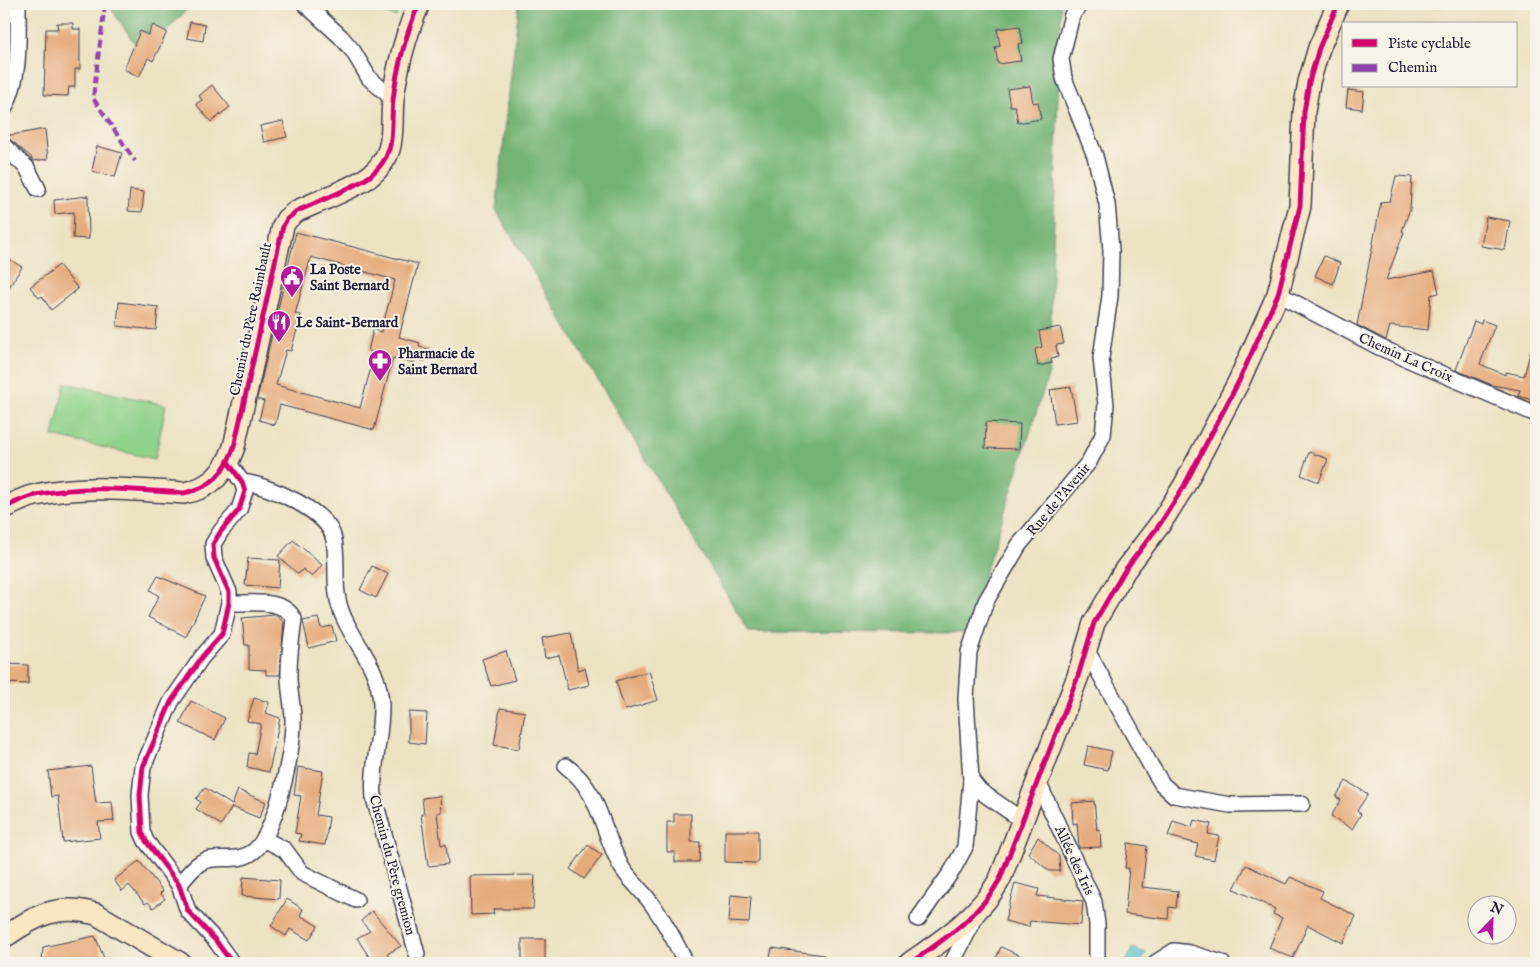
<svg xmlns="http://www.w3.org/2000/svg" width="1540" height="967" font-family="'IM FELL English',serif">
  <rect width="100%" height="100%" fill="#f7f3e8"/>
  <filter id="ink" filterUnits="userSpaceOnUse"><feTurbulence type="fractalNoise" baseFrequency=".02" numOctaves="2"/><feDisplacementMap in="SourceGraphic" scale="10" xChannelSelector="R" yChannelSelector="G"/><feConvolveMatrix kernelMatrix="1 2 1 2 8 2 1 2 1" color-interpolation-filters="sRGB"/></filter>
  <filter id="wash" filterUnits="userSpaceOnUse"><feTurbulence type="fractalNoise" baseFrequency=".0096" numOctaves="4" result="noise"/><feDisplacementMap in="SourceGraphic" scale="20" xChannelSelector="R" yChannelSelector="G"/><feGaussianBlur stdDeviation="1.12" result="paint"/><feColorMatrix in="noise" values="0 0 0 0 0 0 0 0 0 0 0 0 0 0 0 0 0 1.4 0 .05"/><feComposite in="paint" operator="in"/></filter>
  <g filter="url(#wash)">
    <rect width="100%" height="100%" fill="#ece3c3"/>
    <g fill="#8fd28a" stroke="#587a62">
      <path d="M358,4H400L396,17Z"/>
      <path d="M65,383L166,405L155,459L53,436Z"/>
    </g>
    <g fill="#73b476" stroke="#4a6b58">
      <path d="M108,4H192L143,56Z"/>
      <path d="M519,4H1061L1049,373L966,633L749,632L496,210Z"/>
    </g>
    <path fill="#52c0cb" stroke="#3a7183" d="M1132,948L1146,953L1140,963H1126Z"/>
    <g id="blocks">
      <g fill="#e6ab7c" fill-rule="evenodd">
        <path d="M190,22L205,25L203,41L187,38Z"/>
        <path d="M57,23H73V29H80V69H75V87H69L68,96L44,95L46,29H58Z"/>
        <path d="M153,25L167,32L153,61L148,58L139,77L124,69L140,31L148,35Z"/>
        <path d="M1020,26L1023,43L1018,44L1021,61L998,64L995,47L1000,46L997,29Z"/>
        <path d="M212,85L230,107L211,122L196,104L202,100L199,96Z"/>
        <path d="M1030,86L1033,103L1038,102L1041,119L1018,123L1015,106H1010L1007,89Z"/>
        <path d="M1348,90L1364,92L1362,109L1346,107Z"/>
        <path d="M283,121L287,137L264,142L260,126Z"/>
        <path d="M45,129L48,159L33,161L31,157L6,136Z"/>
        <path d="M97,146L122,153L115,177L92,171Z"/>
        <path d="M1396,176L1412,177L1410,209L1402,231L1404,232L1386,280L1434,271L1439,293L1431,295L1428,330L1390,326L1386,340L1357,325L1381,202L1390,201Z"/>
        <path d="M130,190L144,192L142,212L128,211Z"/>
        <path d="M88,196L89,239L73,238L74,212L55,214L54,200Z"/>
        <path d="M1486,217L1510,221L1505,250L1481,246Z"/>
        <path d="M296,232L418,264L399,337L420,343L419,347L429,349L425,361L415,359L414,363L393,358L374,430L280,405L275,425L259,420L264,401L257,399ZM311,257L395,280L381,332L373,330L368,351L375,353L360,408L276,385L286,350L291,351L301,315L295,314Z"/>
        <path d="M4,256L22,267L4,295Z"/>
        <path d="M1324,256L1340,263L1333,284L1315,276Z"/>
        <path d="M59,265L78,289L51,310L42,296L39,298L30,287Z"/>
        <path d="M119,302L158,307L156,330L117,326Z"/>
        <path d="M1482,320L1495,325L1480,364L1505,375L1506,372L1524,376L1532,346L1536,347V401L1518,396L1520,390L1492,385L1456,370L1474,321L1481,324Z"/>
        <path d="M1060,327L1064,344L1056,345L1058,357L1051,358L1052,363L1038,366L1035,349L1042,347L1039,331Z"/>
        <path d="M1071,387L1077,421L1055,424L1050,390Z"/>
        <path d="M986,422L1020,424L1019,449L985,448Z"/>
        <path d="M1309,452L1328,459L1319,482L1301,475Z"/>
        <path d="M293,540L322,565L312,577L303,569L298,574L278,556Z"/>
        <path d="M248,558L280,560L278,588L245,585Z"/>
        <path d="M372,566L388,574L376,598L360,590Z"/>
        <path d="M158,576L205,596L186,637L148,617L159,596L150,590Z"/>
        <path d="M274,615L284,622L280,675H266V670L249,669V645H245L242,618Z"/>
        <path d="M318,618L321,628L332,626L336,641L309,648L303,621Z"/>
        <path d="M571,633L578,670L585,668L589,685L568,690L559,655L545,658L542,638Z"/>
        <path d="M506,651L515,680L491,686L482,659Z"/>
        <path d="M4,664L28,665V684L4,683Z"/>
        <path d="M649,671L658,700L625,710L616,681Z"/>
        <path d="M254,698L269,702L266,713L280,718L269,772L247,767L249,753L255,754L261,724L247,721Z"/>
        <path d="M191,701L225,718L215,740L180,723Z"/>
        <path d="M500,708L525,712L519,749L494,745Z"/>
        <path d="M409,712L427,713L425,744L409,742Z"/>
        <path d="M1088,746L1112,751L1108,770L1084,765Z"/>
        <path d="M91,766L96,803L112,802L114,821L98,822L100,838L63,842L58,796L51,797L48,771Z"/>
        <path d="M298,767L323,771L316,815L329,817L325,845L299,841L301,834L295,833L301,796L294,795Z"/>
        <path d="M1346,781L1368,794L1357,811L1361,814L1352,829L1331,816L1341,800L1336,797Z"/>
        <path d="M205,788L232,805L238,790L266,802L259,818L232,807L221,825L196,809L201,802L196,799Z"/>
        <path d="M440,796L441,812L437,813L441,845L446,844L448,864L428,866L421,814H424L422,798Z"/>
        <path d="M1094,801L1097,830L1100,829L1101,847L1079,848L1077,823L1073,824L1072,803Z"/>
        <path d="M674,814H691V842H700L699,862H675V852H667V822H674Z"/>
        <path d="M1194,820L1211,824L1208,834L1219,836L1214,860L1195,856L1198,844L1168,836L1173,821L1192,827Z"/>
        <path d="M725,831H758V863L725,862Z"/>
        <path d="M1038,837L1059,856L1060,871H1049L1028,853Z"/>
        <path d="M1128,843L1147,846L1142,887L1178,891L1176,908L1169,907L1168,919L1125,914L1129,868H1125Z"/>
        <path d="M588,845L602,855L584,879L570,869Z"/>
        <path d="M139,861L163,891L160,893L165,899L153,908L148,902L145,904L129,885L122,891L114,880Z"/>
        <path d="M1246,865L1286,884L1290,877L1323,891L1320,898L1356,916L1343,943L1308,925L1293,958L1269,948L1282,918L1273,914L1275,909L1234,889Z"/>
        <path d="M535,875L533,909H493L494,914L471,915L470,876Z"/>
        <path d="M243,877L280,880L279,899L242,896Z"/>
        <path d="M1015,883L1039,889L1037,896L1083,901L1081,925L1030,921L1029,927L1005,921Z"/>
        <path d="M731,895L751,897L749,923L729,922Z"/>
        <path d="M287,899L303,909L300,915L318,926L309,940L290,929L286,936L271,926Z"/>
        <path d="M372,911L401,946L387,954L393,963H373L357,938L370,931L361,921Z"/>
        <path d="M95,936L106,963H42L43,947Z"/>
        <rect x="522" y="939" width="23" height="24"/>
        <path d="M1001,947L1036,963H994Z"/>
        <path d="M772,948L824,955V963H769Z"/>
      </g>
    </g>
  </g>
  <g filter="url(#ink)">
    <use href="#blocks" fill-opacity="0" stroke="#403f4f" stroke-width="1"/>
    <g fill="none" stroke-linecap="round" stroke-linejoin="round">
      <g stroke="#403f4f" stroke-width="18">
        <g id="street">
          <path d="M305,4L341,37L353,51L369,78L393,99"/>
          <path d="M4,17L18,4"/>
          <path d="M4,109C21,77 18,40 18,4"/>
          <path d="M4,146L27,168L38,189"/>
          <path d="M1278,294L1379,347L1536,414"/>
          <path d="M228,462L242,482L245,491L239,510L221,531L213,544L214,558L229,592V603L222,634L202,657L171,702L143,767L140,795L142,832L146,841L179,885L188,911L216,941L232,963"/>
          <path d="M242,482C268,485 330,511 334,540C339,568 331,590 344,618C358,649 379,667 381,704C382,736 371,766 374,798L417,954"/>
          <path d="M1086,649L1151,766L1162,784L1174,795L1230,805L1302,804"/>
          <path d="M566,766C601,791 602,834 622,868C631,882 645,893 654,907C665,922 674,940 683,957L684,963"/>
          <path d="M1037,780L1094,902L1097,924V963"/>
          <path d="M1022,820L980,791L971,780L966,698L969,652L986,601L1019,545L1089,462L1103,435L1106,405L1101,358L1110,296L1111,250L1107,204L1095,156L1064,78L1061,59L1072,15L1080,4"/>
          <path d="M264,839L285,850L302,873L356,900"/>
          <path d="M179,885C185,878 192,868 200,863C216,853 237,865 254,851C276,833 292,753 293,725C294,707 288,690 289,672C289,654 292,636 294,619C283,597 249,604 229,603"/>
          <path d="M918,919L952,871L965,847L971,780"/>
          <path d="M952,963L975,918"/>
          <path d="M1155,963L1174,951L1190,953L1222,963"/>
        </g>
      </g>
      <g stroke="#403f4f" stroke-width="24">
        <g id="secondary">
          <path d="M4,508C14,503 25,497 36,495C84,484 135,490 184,493C212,488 225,472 234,447L283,226L287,219L297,211C315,203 356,187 370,176C398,153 390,131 393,100C396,71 407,30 419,4"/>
          <path d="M4,937C36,916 56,903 96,914L180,963"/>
          <path d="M910,963C943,940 980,916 1000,879L1078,676L1094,623L1125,570L1160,524L1184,486L1239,381L1278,294L1300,206L1304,112L1309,82L1319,48L1338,4"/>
        </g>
      </g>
      <use href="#street" stroke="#fff" stroke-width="15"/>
      <use href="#secondary" stroke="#f9e7c3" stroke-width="21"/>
      <path stroke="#8e44ad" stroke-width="4" stroke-dasharray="8 4" stroke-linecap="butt" d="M105,4L93,98L135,161"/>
      <g stroke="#f7f3e8" stroke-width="8">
        <g id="cycleway">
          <path d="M228,462L242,482L245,491L239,510L221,531L213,544L214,558L229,592V603L222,634L202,657L171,702L143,767L140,795L142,832L146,841L179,885L188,911L216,941L232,963"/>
          <path d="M4,508C14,503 25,497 36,495C84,484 135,490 184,493C212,488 225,472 234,447L283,226L287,219L297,211C315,203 356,187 370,176C398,153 390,131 393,100C396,71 407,30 419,4"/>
          <path d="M910,963C943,940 980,916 1000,879L1078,676L1094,623L1125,570L1160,524L1184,486L1239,381L1278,294L1300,206L1304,112L1309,82L1319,48L1338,4"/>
        </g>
      </g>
      <use href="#cycleway" stroke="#d6006c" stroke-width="5"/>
    </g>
  </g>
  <defs>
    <g id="civic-pin" transform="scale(1.25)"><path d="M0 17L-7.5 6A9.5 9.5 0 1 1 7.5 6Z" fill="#b5179e" stroke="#f7f3e8"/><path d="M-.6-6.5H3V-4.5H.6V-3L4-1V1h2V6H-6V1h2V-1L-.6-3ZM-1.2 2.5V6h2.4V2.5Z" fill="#fff"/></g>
    <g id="restaurant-pin" transform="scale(1.25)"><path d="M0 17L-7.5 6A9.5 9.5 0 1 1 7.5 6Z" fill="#b5179e" stroke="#f7f3e8"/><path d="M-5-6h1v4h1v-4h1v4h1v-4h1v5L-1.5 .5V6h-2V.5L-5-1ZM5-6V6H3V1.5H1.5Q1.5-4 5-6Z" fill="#fff"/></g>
    <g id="pharmacy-pin" transform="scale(1.25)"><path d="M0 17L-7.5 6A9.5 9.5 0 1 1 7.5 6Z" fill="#b5179e" stroke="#f7f3e8"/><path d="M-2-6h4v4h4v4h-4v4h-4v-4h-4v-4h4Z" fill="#fff"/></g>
  </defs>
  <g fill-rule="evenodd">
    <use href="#civic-pin" x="292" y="277"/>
    <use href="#restaurant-pin" x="279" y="322"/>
    <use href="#pharmacy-pin" x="380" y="361"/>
  </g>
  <g text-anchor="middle" stroke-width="4" stroke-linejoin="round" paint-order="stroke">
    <g font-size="14" font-weight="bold" fill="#22223b" stroke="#f7f3e8" text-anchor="start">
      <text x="310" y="274">La Poste<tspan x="310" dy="16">Saint Bernard</tspan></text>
      <text x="296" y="327">Le Saint-Bernard</text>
      <text x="398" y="358">Pharmacie de<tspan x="398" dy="16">Saint Bernard</tspan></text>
    </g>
    <g font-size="14" fill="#22223b" stroke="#f7f3e8">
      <text transform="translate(250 319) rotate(-78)" y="5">Chemin du Père Raimbault</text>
      <text transform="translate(1406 357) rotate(24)" y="5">Chemin La Croix</text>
      <text transform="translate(1058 499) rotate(-50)" y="5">Rue de l'Avenir</text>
      <text transform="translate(1075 860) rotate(65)" y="5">Allée des Iris</text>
      <text transform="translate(393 865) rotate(75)" y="5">Chemin du Père gremion</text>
    </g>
  </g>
  <rect width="1540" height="967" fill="none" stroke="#f7f3e8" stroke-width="20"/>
  <rect x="1342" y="22" width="175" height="65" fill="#f7f3e8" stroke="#a29fa3"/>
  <rect x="1352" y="39" width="25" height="8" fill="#d6006c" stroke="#a29fa3"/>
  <text x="1388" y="48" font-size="15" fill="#22223b">Piste cyclable</text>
  <rect x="1352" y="64" width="25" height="8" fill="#8e44ad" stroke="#a29fa3"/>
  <text x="1388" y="72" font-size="15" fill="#22223b">Chemin</text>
  <g transform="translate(1492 920) rotate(23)"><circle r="24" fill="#f7f3e8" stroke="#a29fa3"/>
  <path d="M0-4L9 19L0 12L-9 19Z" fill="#b5179e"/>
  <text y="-8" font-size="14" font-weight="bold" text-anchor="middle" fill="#22223b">N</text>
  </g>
</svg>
